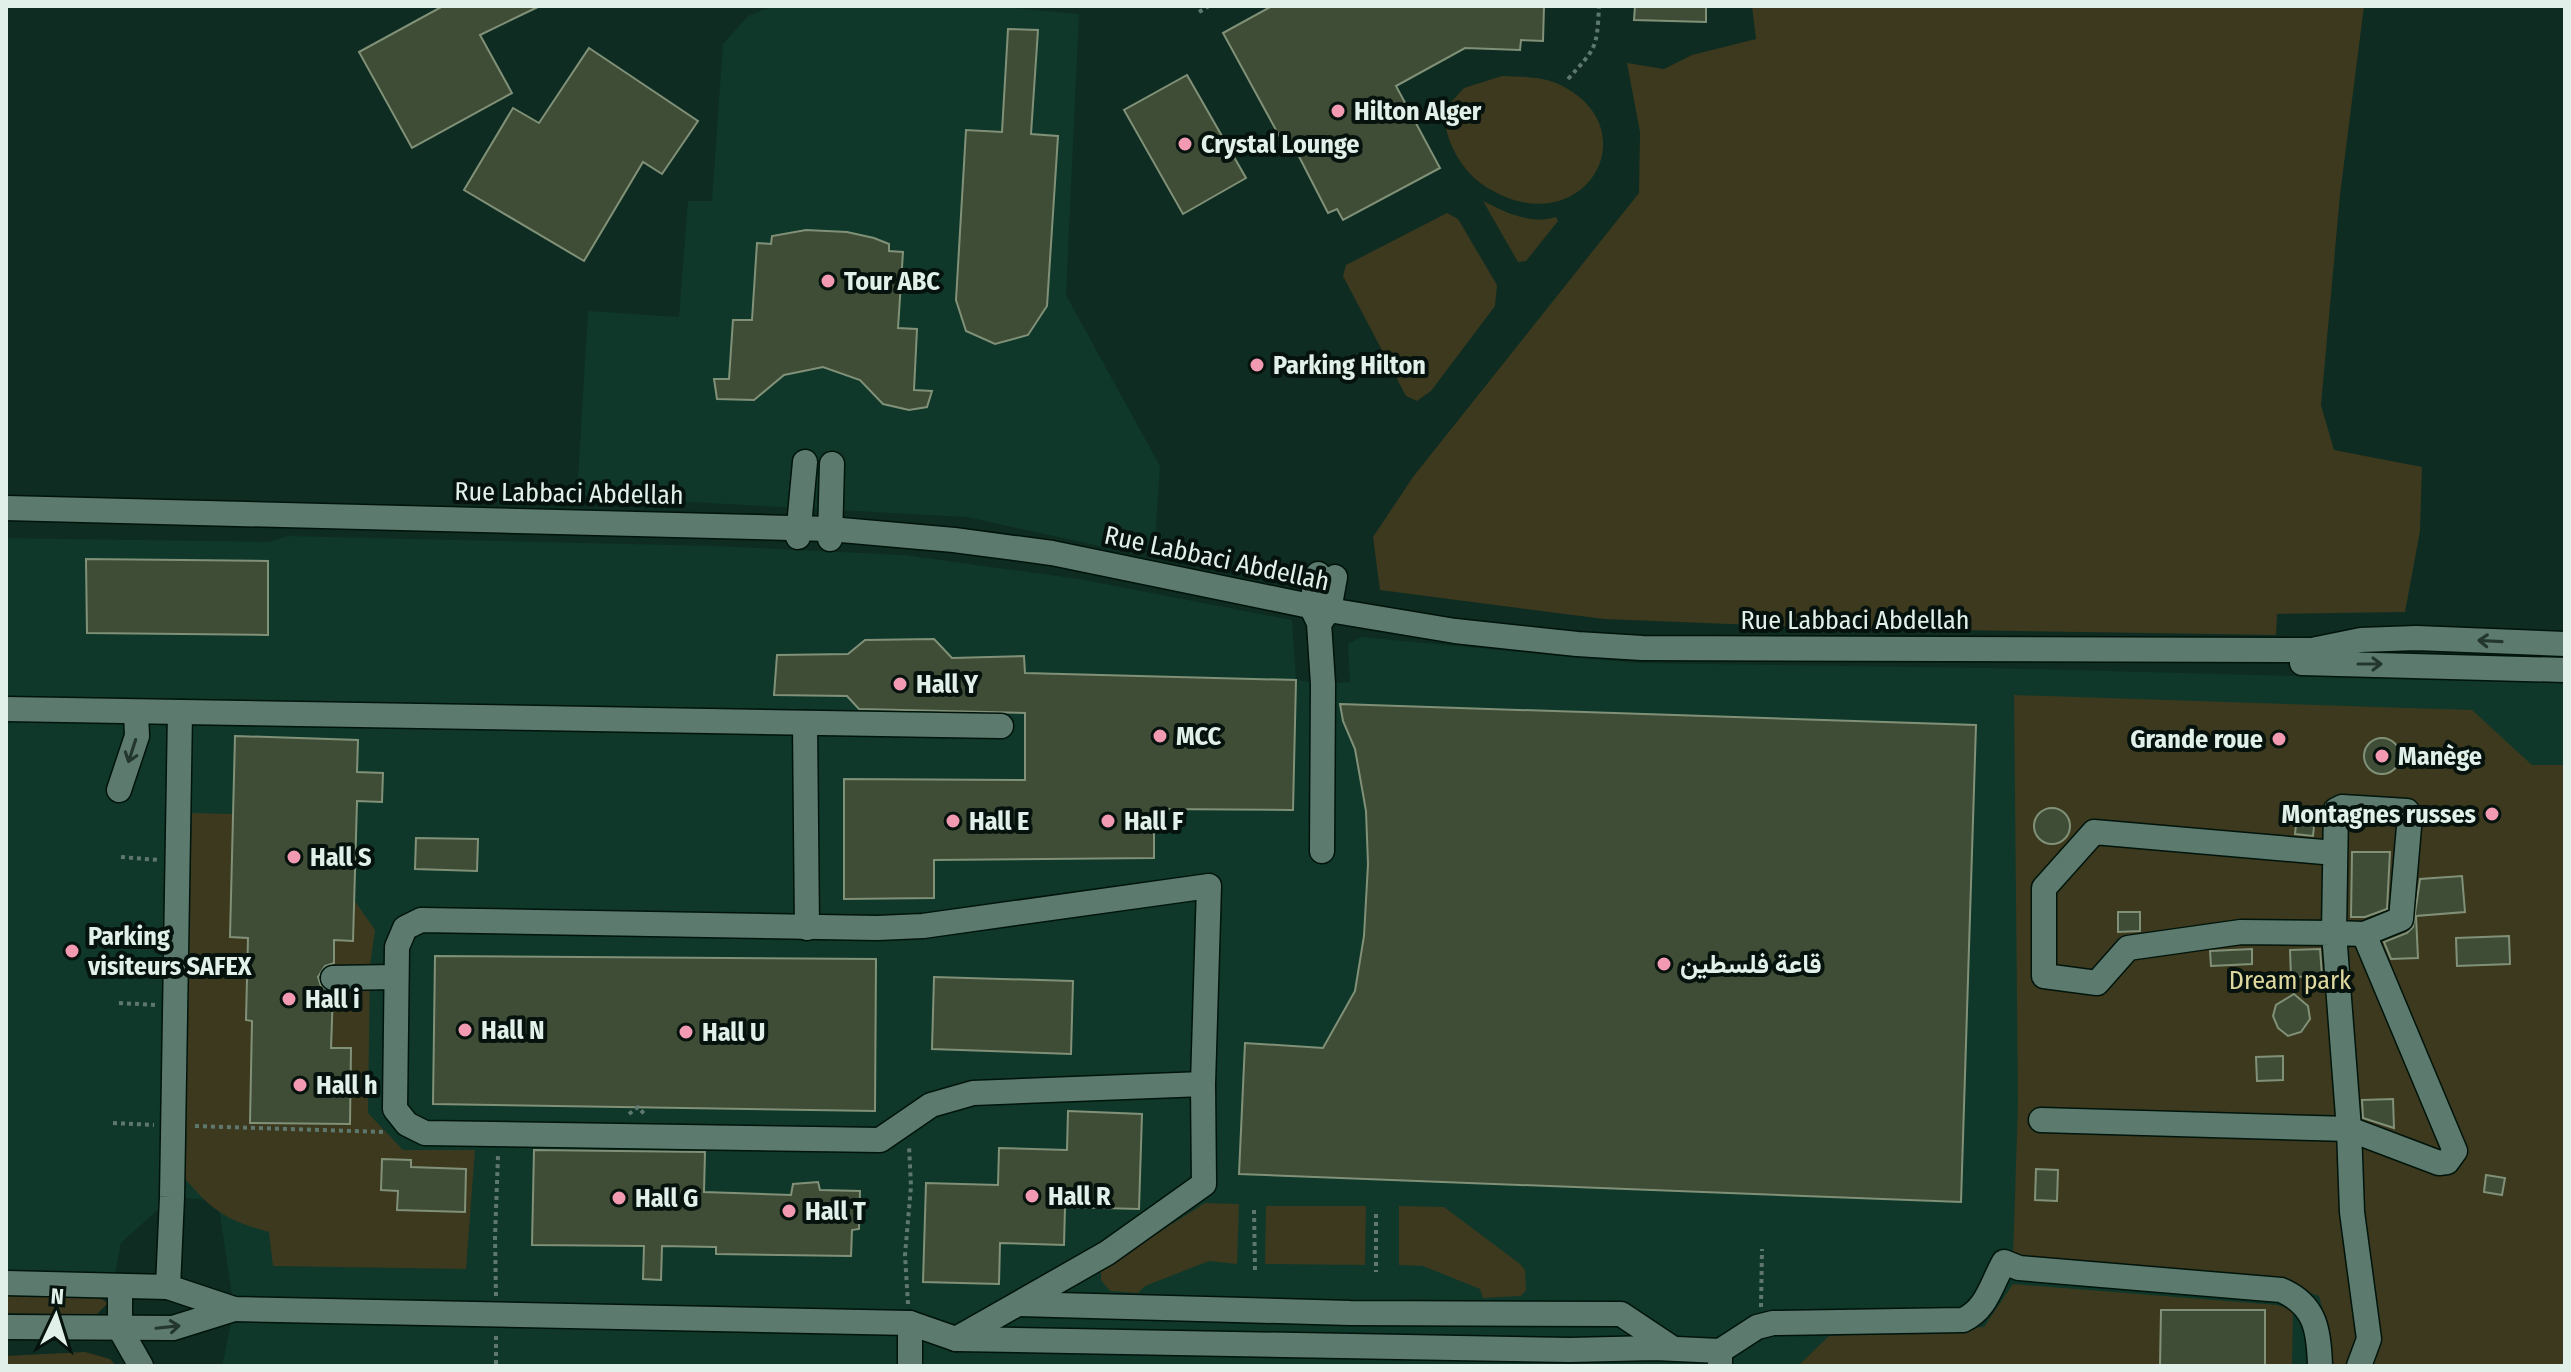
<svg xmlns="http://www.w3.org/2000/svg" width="2571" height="1372" font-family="'Fira Sans Condensed',Vazirmatn,sans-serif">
  <rect width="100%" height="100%" fill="#0e2c21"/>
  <g fill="#0f382a">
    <path d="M773,6H991L1079,14L1066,295L1160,466L1155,541L1136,554L967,517L577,496L588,311L679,317L688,201H712L723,44L748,16Z"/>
    <path d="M287,536L717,546L904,555L1079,579L1292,620L1296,680L1323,684L1350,682L1348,644L1361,637L1636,663L1989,668L2565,683V1366H222L234,1309L218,1201L172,1197L121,1243L115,1274L6,1272V538L269,542Z"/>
  </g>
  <g fill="#3c391e">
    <path d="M1752,6H2364L2340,195L2321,405L2334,450L2422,467L2420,531L2405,612L2277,614L2276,635L1830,628L1604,619L1380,590L1373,537L1413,477L1639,193L1640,132L1627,63L1664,69L1692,55L1756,39Z"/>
    <path d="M1502,76C1519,77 1540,76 1556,83C1654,126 1584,248 1486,187C1461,171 1444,140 1444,110L1464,88Z"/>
    <path d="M1483,201C1505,212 1530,225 1556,217L1558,221L1526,261L1518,262Z"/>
    <path d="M1447,213L1458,219L1497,285L1495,306L1431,391L1417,401L1406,396L1343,276L1346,265Z"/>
    <path d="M2014,695L2472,710L2532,765H2565V1366H2332V1343L2319,1296L2275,1278L2013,1257L2018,1104Z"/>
    <path d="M192,813L233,814L230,937L248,938L246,1020L332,1022L334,940H353L354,900L375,930L370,966L368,1113L403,1150H475L466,1269L273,1266L269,1232C225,1220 211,1210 182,1175Z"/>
    <path d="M1205,1203L1239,1204L1237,1264L1209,1261L1145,1286L1138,1293L1110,1291L1101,1280V1269Z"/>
    <path d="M1266,1206H1366L1365,1265L1265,1264Z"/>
    <path d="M1399,1206L1444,1207L1520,1264L1525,1270L1526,1290L1521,1296L1483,1298L1480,1289L1423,1266L1399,1265Z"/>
    <path d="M2013,1284L2277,1305L2293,1310L2292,1366H1798L1829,1336L1984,1327Z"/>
    <path d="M6,1293L93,1294L108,1303L96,1315L6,1313Z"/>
    <path d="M85,1352L110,1359L116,1366H6V1356Z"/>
  </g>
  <g fill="#3f4d36" stroke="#819178" stroke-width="2">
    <path d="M443,6H540L480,35L512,93L412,148L359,52Z"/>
    <path d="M1272,6H1544L1543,41L1521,40L1520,50L1465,48L1396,86L1440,168L1343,220L1337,209L1328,213L1289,137L1282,141L1223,33Z"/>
    <path d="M1635,6H1706V22L1634,20Z"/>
    <path d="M1008,29L1038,30L1031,134L1058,136L1047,306L1028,335L995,344L966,331L956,300L966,130L1002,132Z"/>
    <path d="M589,48L698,121L662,174L643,162L584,261L464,190L513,108L539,123Z"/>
    <path d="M1187,75L1246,178L1183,214L1124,110Z"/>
    <path d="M806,230L847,232L874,238L889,244V251L903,252L898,328L917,329L914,390L932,391L927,407L909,410L883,404L860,380L823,367L784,375L754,400L717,399L714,379H729L733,320H752L757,243L771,244L772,236Z"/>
    <path d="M86,559L268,561V635L87,633Z"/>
    <path d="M934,639L952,658L1024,656L1025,673L1296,680L1293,810L1154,809V858L934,860V898L844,899V779L1025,780V713L859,709L847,696L774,695L777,655L848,654L865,640Z"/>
    <path d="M1340,704L1976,725L1961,1202L1239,1174L1245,1043L1323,1048L1355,991L1364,936L1368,864L1366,811L1355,749L1343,721Z"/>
    <path d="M235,736L358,740L357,772L383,773L382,802L357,801L353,941L334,940V963L325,966L318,977L321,986L333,993L331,1048H351L350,1124L250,1123L252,1021L246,1020L248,938L230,937Z"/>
    <circle cx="2382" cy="756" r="18"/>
    <circle cx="2052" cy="826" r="18"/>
    <path d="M2297,815L2315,816L2313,836L2295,834Z"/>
    <path d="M416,838L478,839L477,871L415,869Z"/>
    <path d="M2352,852H2390L2387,909L2365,917H2351Z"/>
    <path d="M2462,876L2465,912L2416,916L2418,958L2391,959L2384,942L2407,933L2413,927L2420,879Z"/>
    <path d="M2118,912H2140V931L2118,932Z"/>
    <path d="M2509,936L2510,964L2457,966L2456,938Z"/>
    <path d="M2252,949V964L2211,966L2210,951Z"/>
    <path d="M2320,949L2322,976L2291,977L2290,950Z"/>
    <path d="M435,956L876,959L875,1111L433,1104Z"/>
    <path d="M934,977L1073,981L1071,1054L932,1049Z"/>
    <path d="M2294,994L2308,1006L2310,1019L2301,1032L2288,1036L2278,1028L2273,1016L2276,1005Z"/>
    <path d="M2283,1056V1080L2257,1081L2256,1057Z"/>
    <path d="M2393,1099L2394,1128L2363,1118L2362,1100Z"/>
    <path d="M1068,1111L1142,1114L1139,1209L1065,1207L1064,1245L1000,1243L999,1284L923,1282L926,1183L998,1185L999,1148L1067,1150Z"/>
    <path d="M534,1150L705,1152L704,1192L791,1195L793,1184L818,1182L820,1190L860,1191L859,1229L852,1230L851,1256L716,1254V1247L662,1246L661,1280L643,1279L644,1246L532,1245Z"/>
    <path d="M382,1159L411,1160V1167L466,1169L465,1212L397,1210L398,1191L381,1190Z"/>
    <path d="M2036,1169L2058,1170L2057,1201L2035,1200Z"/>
    <path d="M2486,1175L2505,1178L2502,1195L2484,1192Z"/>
    <path d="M2161,1310H2265V1366H2160Z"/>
  </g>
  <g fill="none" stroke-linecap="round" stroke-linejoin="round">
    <g stroke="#00140b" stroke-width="27">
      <g id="minor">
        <path d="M6,508L830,529L954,540L1052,553L1329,610L1455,631L1577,644L1642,648L2312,650L2361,640L2416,638L2565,644"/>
        <path d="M798,537L805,462"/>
        <path d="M830,539L832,464"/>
        <path d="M1318,574L1311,606L1319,623L1323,684L1322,851"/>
        <path d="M1320,622L1329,610L1335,577"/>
        <path d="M2302,663L2565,670"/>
        <path d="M6,709L1001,726"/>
        <path d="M805,723L807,928"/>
        <path d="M119,790L137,736L136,712"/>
        <path d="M2335,853L2094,832L2044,888V976L2097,983L2128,948L2241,932L2334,933L2336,810L2342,807L2407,811L2410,815L2401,919L2364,934L2455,1151L2447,1162L2439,1163L2349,1129L2334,933L2364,934"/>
        <path d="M333,978L396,977"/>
        <path d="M2041,1120L2349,1129L2352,1212L2369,1339L2359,1366"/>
        <path d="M6,1283L168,1287L234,1309L910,1323L956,1339L1570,1350L1655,1348L1720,1351V1366"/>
        <path d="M120,1286V1329L141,1366"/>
        <path d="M168,1287L172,1197L180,712"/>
        <path d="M1019,1304L1350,1313L1621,1314L1672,1348"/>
        <path d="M6,1327L173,1328L234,1309"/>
        <path d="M956,1339L1107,1253L1204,1184L1203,1084L1209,886L923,926L877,928L421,920L405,928L397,947L395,1109L407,1124L425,1133L880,1140L931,1105L973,1093L1203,1084"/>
        <path d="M1720,1351L1757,1327L1773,1323L1963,1320C1987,1309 1991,1285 2004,1262L2019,1268L2281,1290C2316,1305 2319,1331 2320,1366"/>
        <path d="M910,1366V1323"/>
      </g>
    </g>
    <g stroke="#5f786f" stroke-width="4" stroke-dasharray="4 4" stroke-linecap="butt">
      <path d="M1199,12L1209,6"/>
      <path d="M1568,79C1596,48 1597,49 1599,6"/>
      <path d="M121,857L159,860"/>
      <path d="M119,1003L157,1005"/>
      <path d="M629,1114L638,1107L646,1116"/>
      <path d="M113,1123L154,1125"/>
      <path d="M195,1126L386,1132"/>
      <path d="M1254,1210L1255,1270"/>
      <path d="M1376,1214V1272"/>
      <path d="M496,1296L495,1237L498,1156"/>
      <path d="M908,1304L905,1255L911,1186L909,1145"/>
      <path d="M1761,1307L1762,1249"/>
      <path d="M496,1336V1366"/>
    </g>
    <use href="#minor" stroke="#5c7b6e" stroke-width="24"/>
  </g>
  <defs><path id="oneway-shaft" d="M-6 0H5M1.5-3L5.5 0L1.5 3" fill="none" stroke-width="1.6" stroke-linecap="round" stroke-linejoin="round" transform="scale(2)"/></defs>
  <g stroke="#24372f">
    <use href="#oneway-shaft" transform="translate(2490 641) rotate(-177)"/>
    <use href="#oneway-shaft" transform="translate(2370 664)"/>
    <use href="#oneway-shaft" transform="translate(132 751) rotate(108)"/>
    <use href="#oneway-shaft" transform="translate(168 1327) rotate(-6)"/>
  </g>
  <g fill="#f19ab1" stroke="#06120d" stroke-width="3">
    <circle cx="1338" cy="111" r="8"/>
    <circle cx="1185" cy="144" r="8"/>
    <circle cx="828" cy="281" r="8"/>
    <circle cx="1257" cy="365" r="8"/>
    <circle cx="900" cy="684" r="8"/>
    <circle cx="1160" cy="736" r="8"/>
    <circle cx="2279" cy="739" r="8"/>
    <circle cx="2382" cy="756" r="8"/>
    <circle cx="2492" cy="814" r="8"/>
    <circle cx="953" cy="821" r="8"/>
    <circle cx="1108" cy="821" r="8"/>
    <circle cx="294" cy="857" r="8"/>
    <circle cx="72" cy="951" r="8"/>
    <circle cx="1664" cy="964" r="8"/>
    <circle cx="289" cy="999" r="8"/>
    <circle cx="465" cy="1030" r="8"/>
    <circle cx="686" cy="1032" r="8"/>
    <circle cx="300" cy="1085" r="8"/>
    <circle cx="1032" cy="1196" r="8"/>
    <circle cx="619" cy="1198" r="8"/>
    <circle cx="789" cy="1211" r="8"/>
  </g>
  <g text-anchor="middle" stroke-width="8" stroke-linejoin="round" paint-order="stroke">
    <g font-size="26" font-weight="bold" fill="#e1f1ea" stroke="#06120d" text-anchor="start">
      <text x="1354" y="120">Hilton Alger</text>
      <text x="1201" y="153">Crystal Lounge</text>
      <text x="844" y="290">Tour ABC</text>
      <text x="1273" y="374">Parking Hilton</text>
      <text x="916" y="693">Hall Y</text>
      <text x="1176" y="745">MCC</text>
      <text x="2263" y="748" text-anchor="end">Grande roue</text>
      <text x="2398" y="765">Manège</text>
      <text x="2476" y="823" text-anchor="end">Montagnes russes</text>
      <text x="969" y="830">Hall E</text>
      <text x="1124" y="830">Hall F</text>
      <text x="310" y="866">Hall S</text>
      <text x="88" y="945">Parking<tspan x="88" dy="30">visiteurs SAFEX</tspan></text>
      <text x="1680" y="973">قاعة فلسطين</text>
      <text x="305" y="1008">Hall i</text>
      <text x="481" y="1039">Hall N</text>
      <text x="702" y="1041">Hall U</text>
      <text x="316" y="1094">Hall h</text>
      <text x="1048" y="1205">Hall R</text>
      <text x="635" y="1207">Hall G</text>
      <text x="805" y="1220">Hall T</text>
    </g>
    <g font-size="26" fill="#e1f1ea" stroke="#06120d">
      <text transform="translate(569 493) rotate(1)" y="9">Rue Labbaci Abdellah</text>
      <text transform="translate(1217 558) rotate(12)" y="9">Rue Labbaci Abdellah</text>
      <text x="1855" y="629">Rue Labbaci Abdellah</text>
    </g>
    <g font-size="26" fill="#dfd89e" stroke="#06120d">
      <text x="2290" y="989">Dream park</text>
    </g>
  </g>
  <rect width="2571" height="1372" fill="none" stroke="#e1f1ea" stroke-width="16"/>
  <g transform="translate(56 1316) rotate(4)" stroke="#06120d" stroke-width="6" paint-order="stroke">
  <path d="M0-6L14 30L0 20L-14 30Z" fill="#e1f1ea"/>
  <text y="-12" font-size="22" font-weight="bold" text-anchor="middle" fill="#e1f1ea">N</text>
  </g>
</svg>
